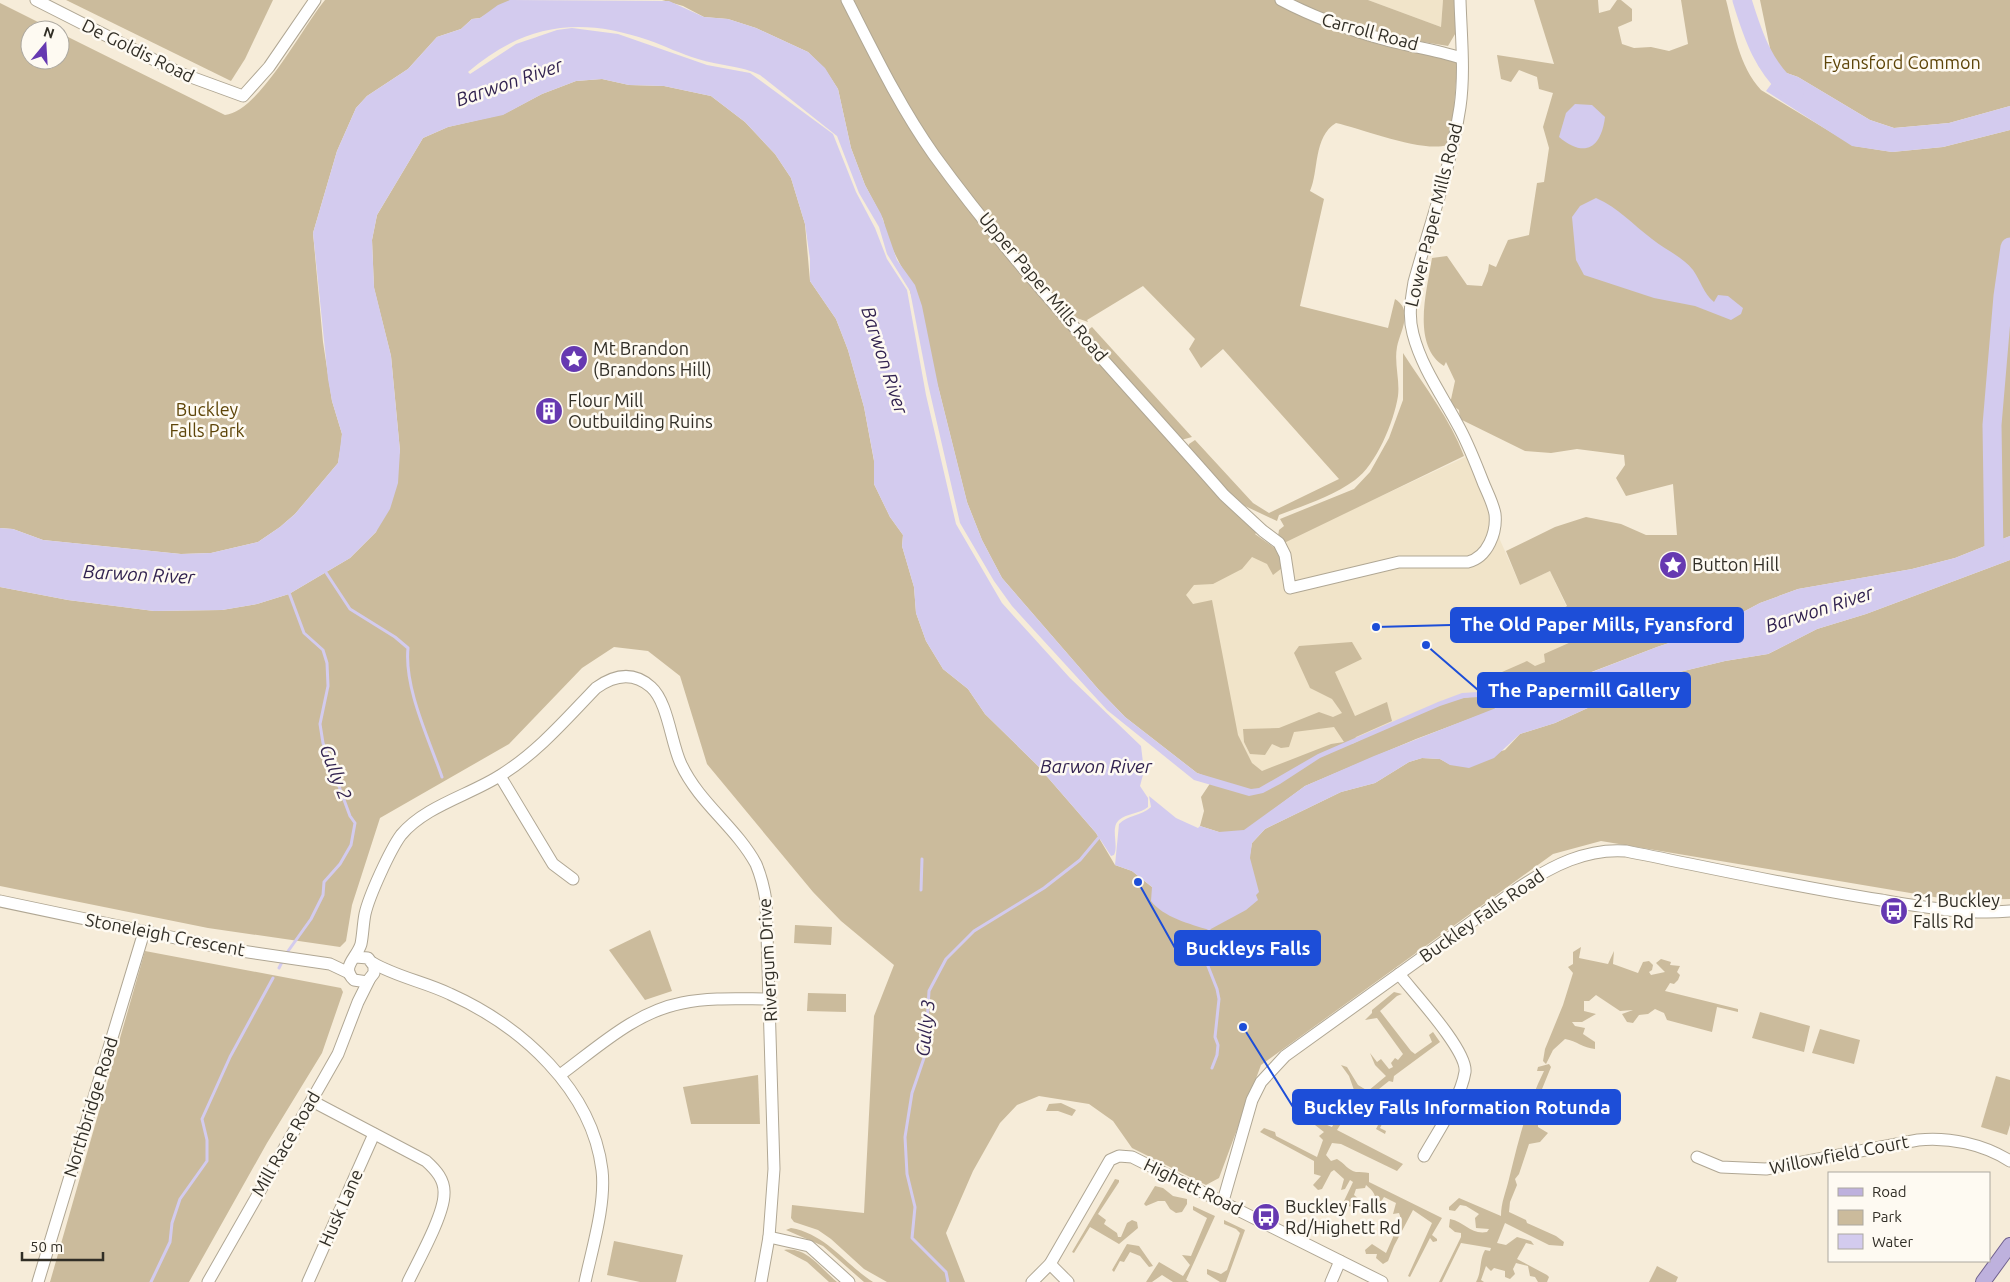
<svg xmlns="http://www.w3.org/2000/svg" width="2010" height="1282" font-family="Ubuntu,sans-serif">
  <rect width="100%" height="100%" fill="#f6ecd9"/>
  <g fill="#f1e4c9">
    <path d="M1368,0H1443L1441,27Z"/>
    <path d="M1474,453L1497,499L1500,540L1520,585L1550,571L1586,649L1509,682L1257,779L1175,592Z"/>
  </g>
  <g fill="#cbbb9c">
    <path d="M66,0H273L245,59L231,81Z"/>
    <path d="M325,0H511L480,18L472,19L461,29L437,37L408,69L367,96L356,108L337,151L313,233L323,342L332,401L342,434L341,445L338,463L295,514L280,527L258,542L211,553L181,554L43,540L13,529L0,528V3L54,30H30V60H60V33L225,115C259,112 303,26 325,0Z"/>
    <path d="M662,0H844L869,48L976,209L1258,532L1255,534L1279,551L1282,568L1273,575L1267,564L1252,557L1242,569L1213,584L1194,585L1186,595L1193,604L1212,600L1238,735L1252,763L1262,771L1331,744L1344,742L1334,727L1294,732L1289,747L1281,748L1272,744L1265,755L1250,754L1244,742L1243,729L1279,728L1319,712L1333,717L1342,713L1332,699L1310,688L1294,653L1299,646L1352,642L1362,659L1335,672L1355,716L1387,702L1392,721L1356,737L1352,744C1378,732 1450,694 1477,697C1483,698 1491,705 1496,709L1416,739L1305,786L1242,833L1219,832L1200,826L1204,811L1201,797L1213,779L1197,773L1125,717L1099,690L1002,578L982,540L967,502L939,390L905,274L888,240L883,219L865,185L851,148L838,89L825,69L808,52L756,28L728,19L704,17L683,6Z"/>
    <path d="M852,0H1368L1441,27L1443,0H1458V29L1448,46L1411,40L1324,18L1458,56L1453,120L1447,145C1424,153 1362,129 1336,123C1313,137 1319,171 1310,191L1324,199L1300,306L1388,328L1395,299C1414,311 1400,331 1397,347C1394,363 1400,380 1398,396C1394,422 1376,465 1355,480C1333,496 1305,505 1279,515L1277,521L1245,506L1231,494L1188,449L1189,444L1195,440L1253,503L1269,513L1339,479L1223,349L1201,368L1189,349L1195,339L1143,286L1087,320L1088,322L1071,316L1010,246L931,143L890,76Z"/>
    <path d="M1534,0H1598L1599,13L1610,10L1617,0H1621L1632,9V21L1618,27L1622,44L1634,48L1651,47L1669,51L1688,44L1681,0H1726C1734,31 1739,66 1761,90L1854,146L1892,152L1943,147L2010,130V536L1955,558L1912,569L1798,589L1760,603L1711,629L1657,647L1539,692L1538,684L1498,702L1482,694L1501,684L1502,672L1527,661L1535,666L1545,662L1544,654L1571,642L1584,640L1573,639L1559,611L1567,606L1550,571L1520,585L1506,551L1555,527L1586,517L1621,524L1646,535H1677L1673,484L1626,496L1616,478L1625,465L1624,455L1577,449L1551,453L1525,451L1460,419L1459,410L1450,404L1455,381L1446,362L1444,366C1411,345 1427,290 1432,258L1447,256L1467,285L1482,286L1488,271L1489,264L1496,267L1508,240L1529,235L1537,183L1544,182L1549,148L1543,127L1553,93L1539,89L1537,77L1519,70L1511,82L1501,79L1497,55L1554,64Z"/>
    <path d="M1760,0H2010V106L1949,123L1894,128L1870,120L1798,77L1781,71L1771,53Z"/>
    <path d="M602,79L629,85L664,86L711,96L745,122L775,154L791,178L805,224L810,281L836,319L848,350L864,407L874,461V484L890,517L903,535L902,546L914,587L916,613L926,641L943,669L968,689L985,714L1037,765L1096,833L1115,865L1132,871L1152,887L1252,884L1249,860L1252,843L1265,829L1341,792L1375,783L1409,762L1422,758L1440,759L1451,765L1505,750L1520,734L1555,723L1592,706L1626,685L1725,661L1768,654L1817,629L1866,614L2010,560V899L1952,900L1601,841L1553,854L1261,1065L1219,1178L1206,1185L1132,1148L1113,1121L1089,1104L1039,1096L1017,1105L1000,1123L973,1171L946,1233L965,1282H887L864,1269L831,1239L818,1230L794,1222L791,1218L792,1205L864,1213L874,1016L894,965L841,921L813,892L707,764L680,676L648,651L614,647L582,668L509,744L380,818L352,905L346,941L340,947L208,928L0,886V587L68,600L154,611L222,610L257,604L289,594L350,558L376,532L400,451L391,356L374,288L372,240L377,215L423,138L448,127L504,114L542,94L576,81Z"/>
    <path d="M1092,327L1192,437L1181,440L1088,336V330Z"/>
    <path d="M1403,353C1425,387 1450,419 1464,456L1284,543L1278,536L1279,530L1284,526L1280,519L1354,489L1370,472L1389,438L1403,400Z"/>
    <path d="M795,925L832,927L831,945L794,943Z"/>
    <path d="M650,930L672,991L645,1000L609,950Z"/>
    <path d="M1581,947L1579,958L1608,964L1614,951L1613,964L1638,973L1643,962L1649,961L1653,965L1652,970L1649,972L1651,975L1665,972L1656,963L1661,959L1671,962L1670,965L1680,966L1677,972L1680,975L1678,980L1674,984L1670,983L1665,991L1738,1009V1012L1717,1007L1712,1032L1667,1020L1664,1013L1655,1009L1648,1014L1639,1015L1633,1023L1627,1022L1622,1014L1633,1010L1620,1011L1596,995L1589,1001H1584V1011L1596,1014L1582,1022H1572L1575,1026L1585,1028L1583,1034L1595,1042V1049C1583,1048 1577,1041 1565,1039L1553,1050L1546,1064L1543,1061L1545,1049L1563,1005L1573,973L1568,967L1573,964V952Z"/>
    <path d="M145,951L341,988L343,992L322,1053L267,1143L189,1282H50Z"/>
    <path d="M1394,992L1402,994L1397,996L1380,1011L1411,1051L1415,1054L1432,1042L1429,1035L1433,1032L1440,1042L1394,1076L1393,1082L1389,1081L1369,1097L1360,1102L1358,1107L1388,1121L1387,1124L1383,1122L1380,1128L1386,1131L1385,1134L1376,1129L1379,1123L1377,1119H1365L1349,1111L1337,1130L1403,1164L1397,1171L1341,1144L1332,1143L1326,1155L1331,1161L1337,1159C1344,1163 1349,1171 1356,1172C1361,1172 1364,1172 1369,1173V1182L1442,1218L1432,1235L1437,1239V1241L1433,1242L1430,1238L1410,1277L1408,1276L1432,1223L1413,1210L1394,1246L1388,1261L1383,1264L1376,1258L1377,1254H1366L1365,1250L1372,1244L1386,1253L1401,1219L1399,1213L1393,1214L1396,1203L1384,1197L1374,1213L1369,1214L1364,1210L1365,1205L1376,1204C1376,1194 1373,1191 1366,1185L1365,1188L1356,1189L1354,1195L1359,1199L1357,1207L1345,1206L1344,1201L1353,1182L1350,1180L1345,1189L1341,1190L1344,1179L1334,1170L1331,1172L1322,1189L1318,1190L1313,1185L1321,1176L1314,1174V1161L1260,1132L1264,1128L1275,1132L1276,1136L1317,1157L1323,1140L1319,1136L1324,1132L1315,1125V1120L1332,1127L1338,1116L1323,1091L1325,1089L1342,1110L1350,1105L1349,1101L1354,1097L1351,1093L1354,1090L1349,1076L1341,1065L1347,1067L1358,1085L1368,1091L1386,1076L1375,1065L1370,1053L1377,1062L1381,1059L1389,1069L1393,1067L1391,1063L1395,1058L1398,1060L1403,1054L1377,1018L1365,1020L1372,1013V1010Z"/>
    <path d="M808,993L846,994V1012L807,1011Z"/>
    <path d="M1760,1012L1810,1026L1804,1052L1752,1038Z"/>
    <path d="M1820,1029L1860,1040L1854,1064L1812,1053Z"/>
    <path d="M1549,1064L1551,1067L1540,1094L1546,1102L1538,1112V1127L1548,1133L1540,1142L1529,1144L1519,1174L1515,1179L1517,1185L1510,1202L1509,1212L1526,1220L1527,1223L1556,1236L1564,1242L1563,1246L1549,1245L1505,1223L1497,1243L1506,1245L1517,1237L1531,1241L1534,1245L1526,1243L1517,1259L1547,1275L1549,1277L1547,1282H1538L1535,1277L1530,1276L1528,1266L1516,1263L1513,1269L1515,1274L1510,1279L1505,1277V1271L1494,1268L1491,1271L1486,1266L1481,1280L1484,1282H1476C1482,1271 1479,1261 1485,1250L1490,1251L1491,1248L1461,1243L1442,1282H1439L1461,1237V1233L1455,1232L1449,1227L1450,1219C1465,1222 1471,1235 1487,1232L1489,1229L1476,1228L1475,1218L1479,1214L1466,1206L1460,1205L1455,1211L1449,1210V1207L1459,1198L1501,1216C1501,1202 1506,1192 1509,1179C1518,1142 1527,1105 1544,1071H1537L1538,1067Z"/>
    <path d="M758,1075L760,1124H691L683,1087Z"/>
    <path d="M1996,1076L2010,1080V1125L2007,1135L1981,1127Z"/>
    <path d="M1061,1103L1076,1110L1072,1116L1058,1111H1046L1049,1104Z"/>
    <path d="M1115,1179L1119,1180V1182L1098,1214L1106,1220L1104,1224L1117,1233L1118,1237H1121L1127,1223L1132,1220L1137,1222L1138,1228L1119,1244L1090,1227L1074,1253L1072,1252Z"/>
    <path d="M1155,1186L1163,1188L1173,1196L1187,1199V1204L1182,1212L1176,1213L1170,1209L1165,1201H1158L1146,1206L1144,1204Z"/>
    <path d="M1193,1206L1215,1216L1186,1280L1189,1282H1173L1162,1275L1152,1282H1146L1159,1262L1183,1276L1190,1265L1182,1255L1191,1256L1207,1218L1193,1210Z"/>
    <path d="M1224,1220L1245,1230L1226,1282H1220L1207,1274V1269L1221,1274L1227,1270L1240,1233L1236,1229L1224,1224Z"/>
    <path d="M791,1228C826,1234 845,1264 873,1282H864L823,1246L786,1230Z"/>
    <path d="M614,1241L683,1255L676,1282H640L607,1275Z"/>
    <path d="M1127,1244L1139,1246L1153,1266L1149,1267L1140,1256L1130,1252L1124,1262L1120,1261L1114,1272L1112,1270Z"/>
    <path d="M784,1250C807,1246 822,1270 837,1282H829L807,1262Z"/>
    <path d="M1657,1266L1678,1277L1676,1282H1649Z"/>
  </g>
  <g fill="#d3cbee">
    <path d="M510,0L669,1L704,17L728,19L756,28L808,52L825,68L838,89L851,148L865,185L881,214L897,260L915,285L922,306L939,390L967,502L982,540L1002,578L1099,690L1125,717L1197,773L1251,789L1259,788L1318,754L1438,702L1462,693L1478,692L1504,706L1657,647L1711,629L1760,603L1798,589L1912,569L1955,558L2010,536V560L1866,614L1817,629L1768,654L1725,661L1626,685L1592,706L1555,723L1520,734L1494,758L1469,768L1450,765L1440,759L1422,758L1409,762L1375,783L1341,792L1265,829L1252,843L1250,858L1259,892L1256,895L1258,900L1246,910L1209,930C1190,924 1163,917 1151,901L1152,887L1132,871L1115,865L1119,824C1128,815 1141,816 1151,807L1149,796L1176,818L1198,828L1200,826L1219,832L1244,830L1305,786L1374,756L1496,708L1479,697L1464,698L1440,706L1320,758L1280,784L1263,793L1249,796L1194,780L1107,710L1012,606L994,581L960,523L928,384L910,291L887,254L879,227L859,193L837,136L760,75C740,65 719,66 698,59C681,54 665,46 648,40C579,16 524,24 468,72L470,74L516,44L557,30L572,28L618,34L707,65L750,73L833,134L856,192L875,228L887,259L907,290L926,395L956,524L1002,603L1070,678L1141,746L1144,771L1140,786L1148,798V807C1140,814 1127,813 1119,820C1110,828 1119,845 1114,855L1111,856L1096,833L1037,765L985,714L968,689L943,669L926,641L916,613L914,587L902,546L903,535L890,517L874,484V460L864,407L848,350L836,319L810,281V259L805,224L791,178L775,154L745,122L711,96L664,86L629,85L602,79L576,81L542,94L503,115L448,127L423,138L377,215L372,240L374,287L391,356L400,451L398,483L390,509L376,532L350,558L289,594L257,604L222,610L154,611L68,600L0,587V528L13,529L43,540L181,554L211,553L258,542L280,527L295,514L338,463L342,434L332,401L328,379L313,233L337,151L356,108L367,96L408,69L437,37L461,29L472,19L480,18L498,5Z"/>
    <path d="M1781,71L1798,77L1870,120L1894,128L1949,123L2010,106V130L1943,147L1892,152L1852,146L1766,91Z"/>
    <path d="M1575,104L1592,105L1605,117C1601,149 1584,158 1559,137L1566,113Z"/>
    <path d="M1596,198C1619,208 1632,224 1652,239C1665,250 1682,256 1693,270C1701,281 1703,293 1714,302L1718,295L1728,296L1743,308L1741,314L1731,320L1695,306L1654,298L1584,275L1576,260L1572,217L1580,206Z"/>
  </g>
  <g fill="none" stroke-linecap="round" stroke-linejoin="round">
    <g stroke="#d3cbee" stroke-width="3">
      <path d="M325,571L350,609L395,637L408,648C404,688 429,739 442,777"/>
      <path d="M921,890L922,859"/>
      <path d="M1209,930L1204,956L1217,989L1219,999L1215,1037L1218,1045L1217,1055L1212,1068"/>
      <path d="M286,954L311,919L323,895L324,882L340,864L351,845L355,823L350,816L323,743L320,724L328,686L327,663L323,650L304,633L288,590"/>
      <path d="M279,968L283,960"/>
      <path d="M151,1282L170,1242L172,1223L180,1199L207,1161V1140L202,1119L230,1057L273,978"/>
      <path d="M948,1282L946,1272L912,1238L915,1207L907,1174L905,1137L912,1093L925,1055L929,991L946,959L974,931L1044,888L1080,860L1100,836"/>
    </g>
    <g stroke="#d3cbee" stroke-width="19">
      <path d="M1742,0C1753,36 1764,69 1794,93"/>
      <path d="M1994,554L1992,425L2003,296L2010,247"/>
    </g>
    <g stroke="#b0a794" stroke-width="13">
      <g id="minor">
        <path d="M36,0L180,73L243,96L269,67L315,0"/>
        <path d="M847,0C874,53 900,107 934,155C1021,275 1126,383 1224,495L1263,531L1279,543L1285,555L1290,588L1399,562H1468C1488,557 1497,532 1495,514C1493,503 1487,492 1483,482C1476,464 1469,446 1460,429C1444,398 1422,369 1413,334C1408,316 1411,300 1414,282C1430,224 1451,166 1460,107C1465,72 1461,35 1460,0"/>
        <path d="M1281,0C1315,18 1352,31 1390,41C1414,47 1438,50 1461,58"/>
        <path d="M500,776L553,864L573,879"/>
        <path d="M0,901L228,949L330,964L349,973"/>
        <path d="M356,957L368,958L374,966V973L367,982L354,980C340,967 357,958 361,944C363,934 363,924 365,914C369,896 390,850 401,835C425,806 470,795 501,775C538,752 566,719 596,688C614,675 633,671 651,687C668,702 671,743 681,764C699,803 736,827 756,864C761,876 764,888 766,901L774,1169L769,1237L761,1282"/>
        <path d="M373,963C397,977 425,982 450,994C521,1026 592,1089 602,1170C606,1204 592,1249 585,1282"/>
        <path d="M1399,974C1413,992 1468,1051 1465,1072C1461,1098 1437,1133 1424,1156"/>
        <path d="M560,1075C597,1048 635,1012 682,1003C711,997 741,999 770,999"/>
        <path d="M312,1101L426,1161C436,1170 445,1180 444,1194C444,1215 418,1261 408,1282"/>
        <path d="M1697,1157L1721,1167L1766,1169L1918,1140C1950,1137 1983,1144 2010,1161"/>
        <path d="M1223,1201L1252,1100L1261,1082L1285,1056L1520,887C1552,866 1586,848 1626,851C1711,868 1796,887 1881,900C1923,907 1968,915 2010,911"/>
        <path d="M769,1237L809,1246L849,1282"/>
        <path d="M1050,1264L1068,1282"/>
        <path d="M38,1282L144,932"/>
        <path d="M208,1282L338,1054L358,1002L369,980"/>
        <path d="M308,1282L374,1134"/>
        <path d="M1032,1282L1050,1264L1110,1160L1119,1156L1132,1157L1382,1282"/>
        <path d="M1331,1282L1340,1261"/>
      </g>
    </g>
    <g stroke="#70618e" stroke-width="16">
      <path id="major" d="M1983,1282L2010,1245"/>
    </g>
    <use href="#minor" stroke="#fff" stroke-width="11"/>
    <use href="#major" stroke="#beb1dd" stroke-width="14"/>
  </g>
  <defs>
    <g id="sight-disc" transform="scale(1.4375)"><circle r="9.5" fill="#6639b1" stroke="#fefaf2"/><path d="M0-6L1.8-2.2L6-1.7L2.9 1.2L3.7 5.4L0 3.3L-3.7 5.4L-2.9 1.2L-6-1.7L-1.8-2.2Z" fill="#fff"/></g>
    <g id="building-disc" transform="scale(1.4375)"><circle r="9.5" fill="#6639b1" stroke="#fefaf2"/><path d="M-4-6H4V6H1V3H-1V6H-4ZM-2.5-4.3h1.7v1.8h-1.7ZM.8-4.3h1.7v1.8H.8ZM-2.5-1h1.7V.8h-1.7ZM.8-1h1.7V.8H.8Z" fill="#fff"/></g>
    <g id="bus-disc" transform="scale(1.4375)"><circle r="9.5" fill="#6639b1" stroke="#fefaf2"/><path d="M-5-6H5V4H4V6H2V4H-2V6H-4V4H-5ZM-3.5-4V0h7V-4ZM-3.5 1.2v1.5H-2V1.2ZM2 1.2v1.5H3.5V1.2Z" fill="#fff"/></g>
  </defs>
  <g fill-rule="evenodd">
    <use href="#sight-disc" x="574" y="359"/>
    <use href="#building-disc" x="549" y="411"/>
    <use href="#sight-disc" x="1673" y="565"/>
    <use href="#bus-disc" x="1894" y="911"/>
    <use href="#bus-disc" x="1266" y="1217"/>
  </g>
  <g text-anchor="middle" stroke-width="5" stroke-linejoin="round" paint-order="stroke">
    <g font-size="18" fill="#312e26" stroke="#fefaf2">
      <text transform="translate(1370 32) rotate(15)" y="6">Carroll Road</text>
      <text transform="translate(138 51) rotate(26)" y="6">De Goldis Road</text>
      <text transform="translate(1434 215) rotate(-76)" y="6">Lower Paper Mills Road</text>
      <text transform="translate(1043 287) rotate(50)" y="6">Upper Paper Mills Road</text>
      <text transform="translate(1482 916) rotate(-35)" y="6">Buckley Falls Road</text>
      <text transform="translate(165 935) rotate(11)" y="6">Stoneleigh Crescent</text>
      <text transform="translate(768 960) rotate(-93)" y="6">Rivergum Drive</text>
      <text transform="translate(91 1107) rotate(-73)" y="6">Northbridge Road</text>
      <text transform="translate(286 1144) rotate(-60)" y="6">Mill Race Road</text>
      <text transform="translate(1839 1155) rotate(-11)" y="6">Willowfield Court</text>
      <text transform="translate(1193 1187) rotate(26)" y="6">Highett Road</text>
      <text transform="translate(341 1208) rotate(-66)" y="6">Husk Lane</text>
    </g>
    <g font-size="18" fill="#5e4509" stroke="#fefaf2">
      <text x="1902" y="69">Fyansford Common</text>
      <text x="207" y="416">Buckley<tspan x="207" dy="21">Falls Park</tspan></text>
    </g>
    <g font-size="18" fill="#312e26" stroke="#fefaf2" text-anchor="start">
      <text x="593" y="355">Mt Brandon<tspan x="593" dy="21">(Brandons Hill)</tspan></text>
      <text x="568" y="407">Flour Mill<tspan x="568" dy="21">Outbuilding Ruins</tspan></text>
      <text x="1692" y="571">Button Hill</text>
      <text x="1913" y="907">21 Buckley<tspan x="1913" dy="21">Falls Rd</tspan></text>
      <text x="1285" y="1213">Buckley Falls<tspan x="1285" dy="21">Rd/Highett Rd</tspan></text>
    </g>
    <g font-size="19" font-style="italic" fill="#322350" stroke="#fefaf2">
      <text transform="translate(509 82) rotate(-19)" y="7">Barwon River</text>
      <text transform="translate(885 360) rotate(72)" y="7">Barwon River</text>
      <text transform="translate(139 574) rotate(3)" y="7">Barwon River</text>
      <text transform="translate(1819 609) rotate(-18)" y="7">Barwon River</text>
      <text x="1096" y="773">Barwon River</text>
      <text transform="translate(336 772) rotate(69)" y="7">Gully 2</text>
      <text transform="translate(925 1028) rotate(-84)" y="7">Gully 3</text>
    </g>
  </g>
  <path fill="none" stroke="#1d4ed8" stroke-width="2" d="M1376 627L1451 625M1426 645L1478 690M1138 882L1175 948M1243 1027L1293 1107"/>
  <g fill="#1d4ed8" stroke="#fefaf2" stroke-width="2">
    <circle cx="1376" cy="627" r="5"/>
    <circle cx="1426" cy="645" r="5"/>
    <circle cx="1138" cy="882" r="5"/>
    <circle cx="1243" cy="1027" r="5"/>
  </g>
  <g fill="#1d4ed8" stroke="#1d4ed8" stroke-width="2">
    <rect x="1451" y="608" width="292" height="34" rx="5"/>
    <rect x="1478" y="673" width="212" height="34" rx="5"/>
    <rect x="1175" y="931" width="145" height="34" rx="5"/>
    <rect x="1293" y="1090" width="327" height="34" rx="5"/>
  </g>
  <g font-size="19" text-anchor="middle" font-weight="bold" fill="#fff">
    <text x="1597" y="631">The Old Paper Mills, Fyansford</text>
    <text x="1584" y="697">The Papermill Gallery</text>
    <text x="1248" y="955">Buckleys Falls</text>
    <text x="1457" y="1114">Buckley Falls Information Rotunda</text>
  </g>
  <rect x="1828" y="1172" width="162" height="90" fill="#fefaf2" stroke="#aca8a0"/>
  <rect x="1838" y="1188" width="25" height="8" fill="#beb1dd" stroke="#aca8a0"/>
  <text x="1872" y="1197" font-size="15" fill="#312e26">Road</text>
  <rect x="1838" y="1210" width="25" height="15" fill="#cbbb9c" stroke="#aca8a0"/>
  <text x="1872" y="1222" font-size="15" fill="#312e26">Park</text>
  <rect x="1838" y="1234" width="25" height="15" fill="#d3cbee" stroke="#aca8a0"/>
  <text x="1872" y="1247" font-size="15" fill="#312e26">Water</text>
  <g transform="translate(45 45) rotate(18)"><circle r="24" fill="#fefaf2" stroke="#aca8a0"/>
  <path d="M0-4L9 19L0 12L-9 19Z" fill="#6639b1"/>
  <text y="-8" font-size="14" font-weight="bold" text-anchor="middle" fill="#312e26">N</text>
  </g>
  <path d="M22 1252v8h81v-8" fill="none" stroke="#312e26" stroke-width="2.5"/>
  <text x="30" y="1252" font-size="15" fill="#312e26" stroke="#fefaf2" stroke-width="4" paint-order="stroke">50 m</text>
</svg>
